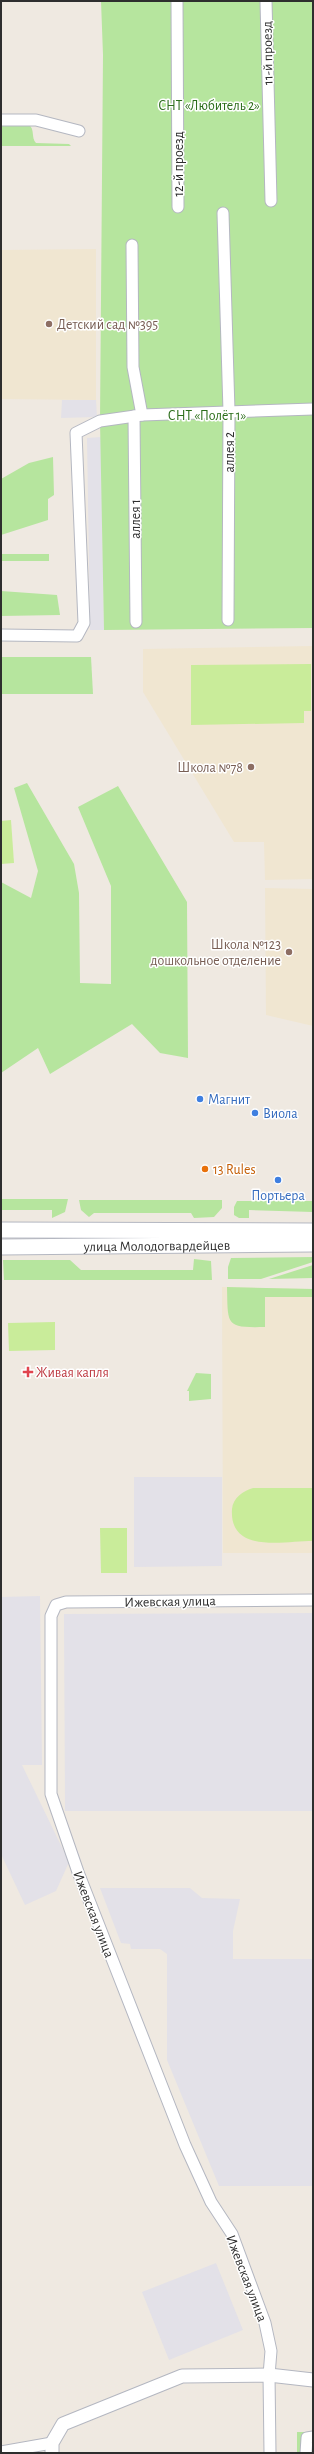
<svg xmlns="http://www.w3.org/2000/svg" width="314" height="2454" font-family="'Alegreya Sans',sans-serif">
  <rect width="100%" height="100%" fill="#efe9e1"/>
  <g fill="#e3e1e8">
    <path d="M62,400H96L97,417L61,418Z"/>
    <path d="M101,437L104,630H90L87,438Z"/>
    <path d="M134,1477H222V1566L134,1567Z"/>
    <path d="M40,1596L42,1765H22L69,1862L56,1891L25,1905L1,1854V1597Z"/>
    <path d="M313,1613V1811H65L64,1614Z"/>
    <path d="M100,1888H190L202,1898L240,1899L233,1931V1959H313V2186H219L167,2060V1954L160,1949H131L130,1944L121,1943Z"/>
    <path d="M216,2263L243,2330L169,2360L142,2292Z"/>
  </g>
  <g fill="#f0e6d1">
    <path d="M96,249V400L1,399V250Z"/>
    <path d="M313,646V879L265,880L264,842H234L143,692V649Z"/>
    <path d="M265,888L313,889V1026L266,1015Z"/>
    <path d="M222,1287L313,1289V1553H223Z"/>
  </g>
  <g fill="#b6e59e">
    <path d="M101,1H313V628L104,630L100,421L103,55Z"/>
    <path d="M1,125H29C35,129 31,138 36,143L69,144L71,146H1Z"/>
    <path d="M53,457L54,495L48,499V520L1,535V479L29,463Z"/>
    <rect x="1" y="554" width="48" height="7"/>
    <path d="M1,591L57,595L60,615L1,616Z"/>
    <path d="M1,657H91L93,694H1Z"/>
    <path d="M27,783L74,864L79,893L80,983L111,984V886L78,807L118,786L187,902L188,1058L160,1053L132,1024L50,1074L38,1048L1,1073V882L31,898L38,871L14,788Z"/>
    <path d="M1,1199H68L65,1212L52,1218V1210H1Z"/>
    <path d="M79,1200H222V1208L214,1217L194,1218L191,1213H94L89,1217L81,1210Z"/>
    <path d="M237,1201H313V1212L249,1210V1218H239L234,1215V1207Z"/>
    <path d="M313,1257V1262L261,1279H228V1267L231,1258Z"/>
    <path d="M194,1259L211,1261L212,1280H4L3,1260H70L81,1270H193Z"/>
    <path d="M313,1265V1278L269,1279Z"/>
    <path d="M227,1287L313,1289V1297H265V1327C225,1328 228,1325 227,1287Z"/>
    <path d="M196,1373L211,1374V1399L189,1401V1391H187Z"/>
    <rect x="297" y="2432" width="16" height="21"/>
  </g>
  <g fill="#c9ec9a">
    <path d="M311,664V711H304V723L191,725V665Z"/>
    <path d="M11,820L14,863L1,864V821Z"/>
    <path d="M55,1322V1350L9,1351L8,1323Z"/>
    <path d="M253,1488H313V1541C283,1541 229,1554 232,1509C233,1498 243,1491 253,1488Z"/>
    <path d="M100,1528H127V1573H101Z"/>
  </g>
  <g fill="none" stroke-linecap="round" stroke-linejoin="round">
    <g stroke="#b4b7c1" stroke-width="13">
      <g id="minor">
        <path d="M177,1L178,207"/>
        <path d="M266,1L271,201"/>
        <path d="M1,120H36L79,131"/>
        <path d="M223,213L229,411L228,620"/>
        <path d="M132,245L133,367L142,415"/>
        <path d="M134,416L136,622"/>
        <path d="M1,635L77,636L84,623L76,433L100,421L142,415L313,409"/>
        <path d="M1,2452L52,2443"/>
        <path d="M270,2453L269,2375L271,2351L265,2323L232,2234L211,2202L185,2145L78,1872L51,1794V1616L56,1605L66,1602L313,1600"/>
        <path d="M306,2453L307,2438L313,2437"/>
      </g>
    </g>
    <g stroke="#b4b7c1" stroke-width="15">
      <path id="tertiary" d="M52,2453V2443L63,2424L182,2376L269,2375L313,2380"/>
    </g>
    <g stroke="#b4b7c1" stroke-width="17">
      <g id="secondary">
        <path d="M1,1230L313,1231"/>
        <path id="s1" d="M1,1247L313,1244"/>
      </g>
    </g>
    <use href="#minor" stroke="#fff" stroke-width="11"/>
    <use href="#tertiary" stroke="#fff" stroke-width="13"/>
    <use href="#secondary" stroke="#fff" stroke-width="15"/>
  </g>
  <g fill="#8d6e63" stroke="#fff" stroke-width="1.5">
    <circle cx="49" cy="324" r="4"/>
    <circle cx="251" cy="767" r="4"/>
    <circle cx="289" cy="952" r="4"/>
  </g>
  <g fill="#3f7fe0" stroke="#fff" stroke-width="1.5">
    <circle cx="200" cy="1099" r="4"/>
    <circle cx="255" cy="1113" r="4"/>
    <circle cx="278" cy="1180" r="4"/>
  </g>
  <circle fill="#e8710a" stroke="#fff" stroke-width="1.5" cx="205" cy="1169" r="4"/>
  <path fill="#e0444e" stroke="#fff" stroke-width="1.5" d="M26 1366h4v4h4v4h-4v4h-4v-4h-4v-4h4z"/>
  <g text-anchor="middle" stroke-width="3" stroke-linejoin="round" paint-order="stroke">
    <g font-size="14" fill="#2e2e2e" stroke="#fff">
      <text transform="translate(267 53) rotate(-91)" y="5">11-й проезд</text>
      <text transform="translate(178 164) rotate(-90)" y="5">12-й проезд</text>
      <text transform="translate(229 452) rotate(-90)" y="5">аллея 2</text>
      <text transform="translate(135 519) rotate(-90)" y="5">аллея 1</text>
      <text dy="5" stroke="none"><textPath href="#s1" startOffset="156">улица Молодогвардейцев</textPath></text>
      <text transform="translate(170 1601) rotate(-1)" y="5">Ижевская улица</text>
      <text transform="translate(94 1914) rotate(69)" y="5">Ижевская улица</text>
      <text transform="translate(247 2278) rotate(69)" y="5">Ижевская улица</text>
    </g>
    <g font-size="14" fill="#2c6e1b" stroke="#fff">
      <text x="209" y="110">СНТ «Любитель 2»</text>
      <text x="207" y="420">СНТ «Полёт 1»</text>
    </g>
    <g font-size="14" fill="#785e54" stroke="#fff" text-anchor="end">
      <text x="57" y="329" text-anchor="start">Детский сад №395</text>
      <text x="243" y="772">Школа №78</text>
      <text x="281" y="949">Школа №123<tspan x="281" dy="16">дошкольное отделение</tspan></text>
    </g>
    <g font-size="14" fill="#366cbe" stroke="#fff" text-anchor="start">
      <text x="208" y="1104">Магнит</text>
      <text x="263" y="1118">Виола</text>
      <text x="278" y="1200" text-anchor="middle">Портьера</text>
    </g>
    <g font-size="14" fill="#c56008" stroke="#fff" text-anchor="start">
      <text x="213" y="1174">13 Rules</text>
    </g>
    <g font-size="14" fill="#be3a42" stroke="#fff" text-anchor="start">
      <text x="36" y="1377">Живая капля</text>
    </g>
  </g>
  <rect width="314" height="2454" fill="none" stroke="#2e2e2e" stroke-width="4"/>
</svg>
